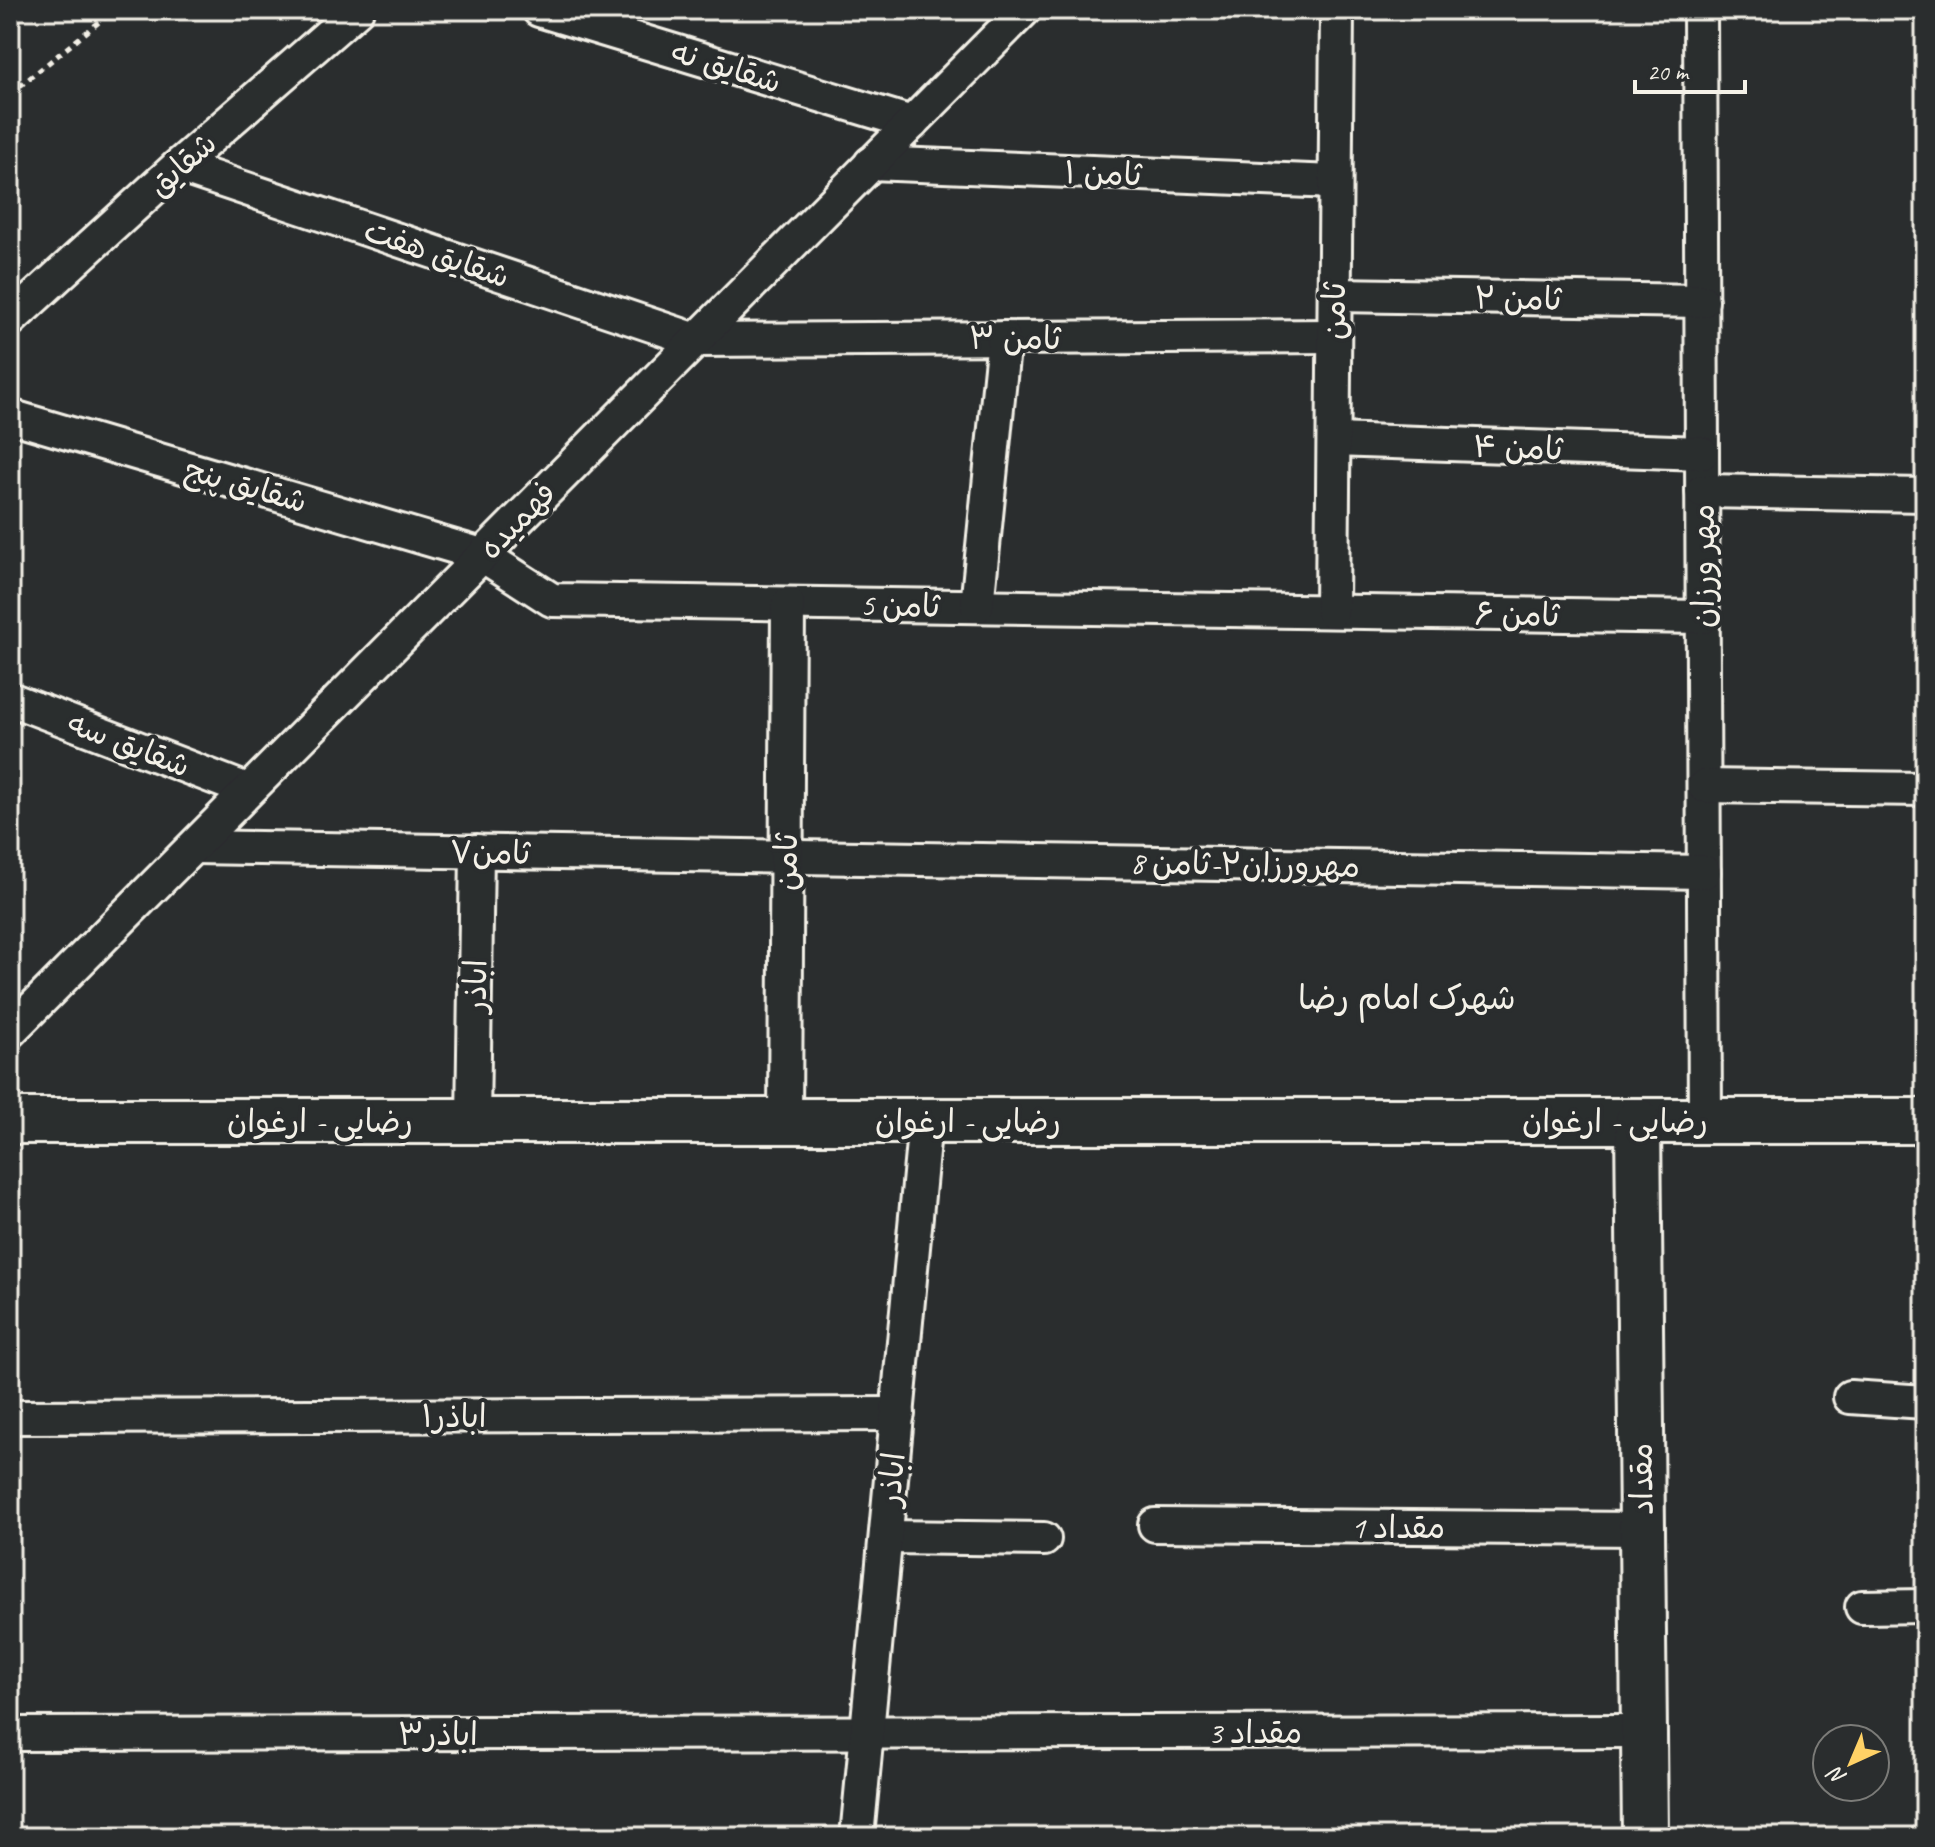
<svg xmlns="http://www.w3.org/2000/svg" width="1935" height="1847" font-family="Caveat,'Playpen Sans Arabic',sans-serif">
  <rect width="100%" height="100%" fill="#2a2d2e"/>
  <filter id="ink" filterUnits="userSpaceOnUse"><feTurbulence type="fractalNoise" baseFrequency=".0125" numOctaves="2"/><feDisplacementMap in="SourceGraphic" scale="16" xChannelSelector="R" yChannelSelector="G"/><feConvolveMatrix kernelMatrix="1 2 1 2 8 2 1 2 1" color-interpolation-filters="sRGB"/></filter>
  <g filter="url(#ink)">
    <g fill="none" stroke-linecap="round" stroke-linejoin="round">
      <g stroke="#f4f1e8" stroke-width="38">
        <g id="street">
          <path d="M539,10L912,123"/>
          <path d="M1700,10L1705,1121"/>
          <path d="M871,163L1335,182"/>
          <path d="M178,166L696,340L1334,336"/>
          <path d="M1335,295L1702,301"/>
          <path d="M10,320L178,166L357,10"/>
          <path d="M10,416L482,555L552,600L1703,617"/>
          <path d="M1334,440L1702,453"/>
          <path d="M1702,491L1925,495"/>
          <path d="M977,606L1004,338"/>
          <path d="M1332,611L1337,10"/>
          <path d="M10,699L247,790"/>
          <path d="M1704,786L1925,789"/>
          <path d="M195,847L1704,872"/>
          <path d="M10,1031L1024,10"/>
          <path d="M473,1121L477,851"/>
          <path d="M785,1121L788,604"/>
          <path d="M1850,1397L1925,1402"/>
          <path d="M10,1417L898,1414"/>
          <path d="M1155,1525L1642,1529"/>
          <path d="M886,1537L1044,1539"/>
          <path d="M1862,1607L1925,1606"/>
          <path d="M10,1734L1644,1731"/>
          <path d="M857,1837L925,1121"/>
        </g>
      </g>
      <g stroke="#f4f1e8" stroke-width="50">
        <g id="secondary">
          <path d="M10,1121H1925"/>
          <path d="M1638,1121L1645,1837"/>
        </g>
      </g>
      <path stroke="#f4f1e8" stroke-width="5" stroke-dasharray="6 6" stroke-linecap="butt" d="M10,94L114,10"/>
      <use href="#street" stroke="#2a2d2e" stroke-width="32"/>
      <use href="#secondary" stroke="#2a2d2e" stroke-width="44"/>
    </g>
  </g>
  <g text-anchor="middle" stroke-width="8" stroke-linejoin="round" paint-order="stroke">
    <g font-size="32" fill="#f4f1e8" stroke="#2a2d2e">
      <text transform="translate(726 66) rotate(17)" y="11">شقایق نه</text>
      <text transform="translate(182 164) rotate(-42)" y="11">شقایق</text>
      <text transform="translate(1103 173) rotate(2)" y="11">ثامن ۱</text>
      <text transform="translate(437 253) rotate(19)" y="11">شقایق هفت</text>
      <text transform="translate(1518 298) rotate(1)" y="11">ثامن ۲</text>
      <text transform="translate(1334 311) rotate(-90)" y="11">ثامن</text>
      <text x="1015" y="349">ثامن ۳</text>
      <text transform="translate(1518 447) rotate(2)" y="11">ثامن ۴</text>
      <text transform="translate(246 485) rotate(16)" y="11">شقایق پنج</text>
      <text transform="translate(517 520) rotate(-45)" y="11">فهمیده</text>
      <text transform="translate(1703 566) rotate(-90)" y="11">مهر ورزان</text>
      <text transform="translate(900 605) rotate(1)" y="11">ثامن 5</text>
      <text transform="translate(1517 614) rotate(1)" y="11">ثامن ۶</text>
      <text transform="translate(129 744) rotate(21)" y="11">شقایق سه</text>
      <text transform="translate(490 852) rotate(1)" y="11">ثامن۷</text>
      <text transform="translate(786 862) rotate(-90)" y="11">ثامن</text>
      <text transform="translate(1245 864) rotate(1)" y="11">مهرورزان۲-ثامن 8</text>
      <text transform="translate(475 986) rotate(-89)" y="11">اباذر</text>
      <text x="320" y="1132">رضایی - ارغوان</text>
      <text x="968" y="1132">رضایی - ارغوان</text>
      <text x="1615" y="1132">رضایی - ارغوان</text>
      <text x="454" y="1427">اباذر۱</text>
      <text transform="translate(891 1479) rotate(-84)" y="11">اباذر</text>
      <text transform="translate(1641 1479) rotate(-91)" y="11">مقداد</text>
      <text x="1398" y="1538">مقداد 1</text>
      <text x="1255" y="1743">مقداد 3</text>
      <text x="438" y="1745">اباذر۳</text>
    </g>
    <g font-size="34" fill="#f4f1e8" stroke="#2a2d2e">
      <text x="1407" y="1009">شهرک امام رضا</text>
    </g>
  </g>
  <rect width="1935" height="1847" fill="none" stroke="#2a2d2e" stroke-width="40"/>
  <rect x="20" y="20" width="1895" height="1807" fill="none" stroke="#f4f1e8" stroke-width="3" filter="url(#ink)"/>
  <g transform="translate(1851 1763) rotate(224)"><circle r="38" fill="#2a2d2e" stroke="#7b7b78" stroke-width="2"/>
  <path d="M0-6L14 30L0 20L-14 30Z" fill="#ffd166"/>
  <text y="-12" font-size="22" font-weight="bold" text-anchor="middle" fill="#f4f1e8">N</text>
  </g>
  <path d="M1635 80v12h110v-12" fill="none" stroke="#f4f1e8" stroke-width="4"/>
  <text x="1647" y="80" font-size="24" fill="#f4f1e8" stroke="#2a2d2e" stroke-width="6" paint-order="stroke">20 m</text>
</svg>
